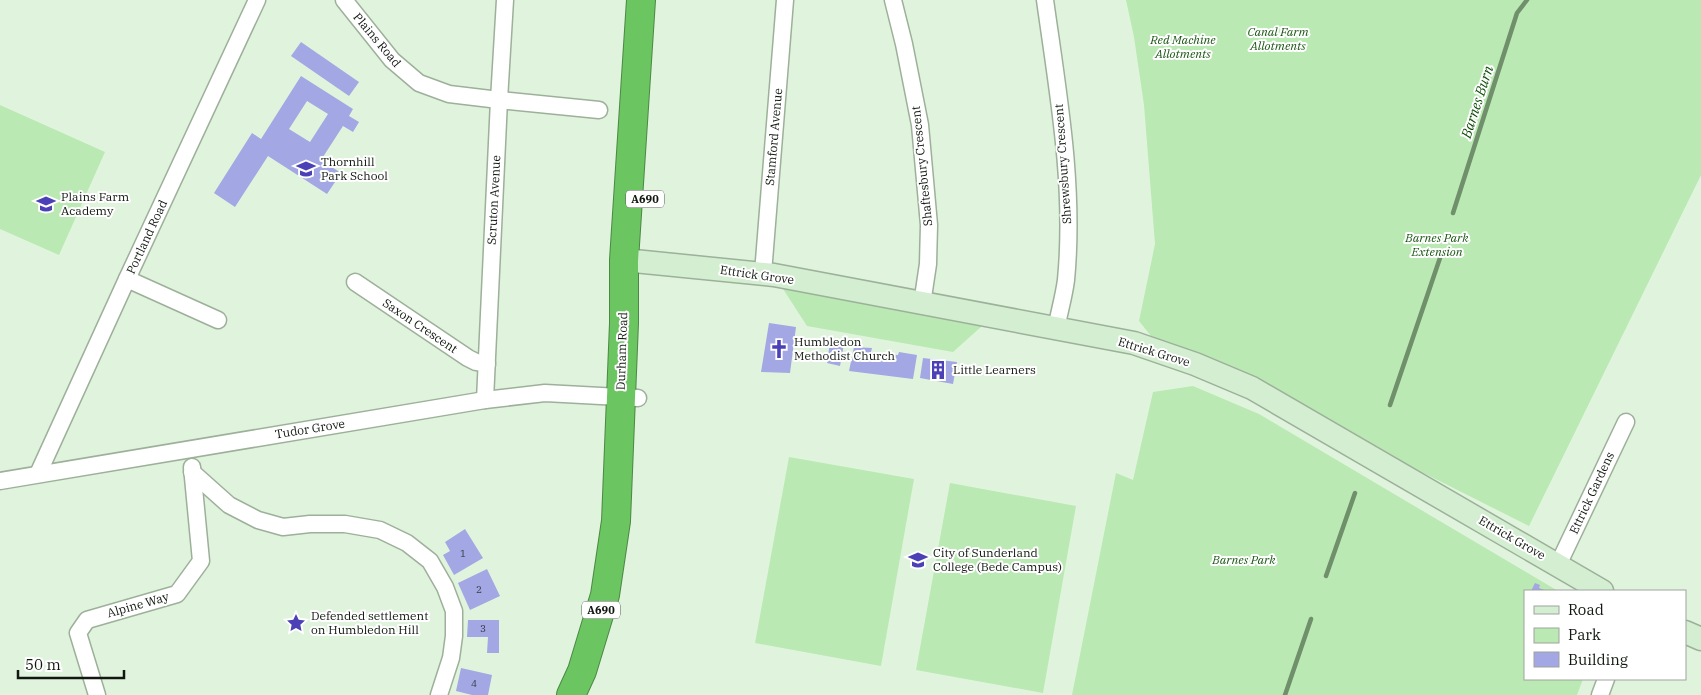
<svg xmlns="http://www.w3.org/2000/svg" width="1701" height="695" font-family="'IBM Plex Serif',serif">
  <rect width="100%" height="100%" fill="#e0f4dd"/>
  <g fill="#bae9b4">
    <path d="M1126,0H1701V175L1529,526L1151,336L1139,321L1155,244L1144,105L1134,37Z"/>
    <path d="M0,105L105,152L59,255L0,229Z"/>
    <path d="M774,275L992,317L953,352L807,326Z"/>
    <path d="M1193,386L1259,414L1558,591H1525V679H1583L1577,695H1072L1116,473L1133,480L1153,392Z"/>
    <path d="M789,457L914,479L881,666L755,643Z"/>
    <path d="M950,483L1076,506L1043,693L916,670Z"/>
  </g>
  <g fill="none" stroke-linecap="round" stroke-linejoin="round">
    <g stroke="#6f906a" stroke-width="4.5">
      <path d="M1453,213L1517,13L1527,0"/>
      <path d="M1390,405L1441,255"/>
      <path d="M1326,576L1355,493"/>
      <path d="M1285,695L1311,619"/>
    </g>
  </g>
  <g fill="#a3a7e3" fill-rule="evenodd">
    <path d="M301,42L359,82L349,96L291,56Z"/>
    <path d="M301,76L353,109L349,116L359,122L353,132L343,126L321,160L341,173L327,194L268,156L235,207L214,193L252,133L261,139ZM307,101L328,114L310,142L289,129Z"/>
    <path d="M769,323L796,327L790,373L761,372Z"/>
    <path d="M830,342L844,344L840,366L827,363Z"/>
    <path d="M854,347L872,348L871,352L884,354L898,355L899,352L917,355L913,379L849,371Z"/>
    <path d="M923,358L957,362L953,384L920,378Z"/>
    <path d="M465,529L483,558L454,575L443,555L450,551L445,542Z"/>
    <path d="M487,569L500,596L470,610L458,583Z"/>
    <path d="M1535,583L1540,585L1539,588L1547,591H1531Z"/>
    <path d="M468,620H499V653H487L488,637H467Z"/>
    <path d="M461,668L492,675L488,695H472L456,691Z"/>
  </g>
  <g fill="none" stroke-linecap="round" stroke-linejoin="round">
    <g stroke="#9db09a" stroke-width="19">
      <g id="street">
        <path d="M344,0L392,60L419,83L449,94L499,100L599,110"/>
        <path d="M893,0L904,44L920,125L929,225L928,264L922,304"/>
        <path d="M1045,0C1058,93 1075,186 1066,280C1064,296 1059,313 1056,329"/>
        <path d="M763,273L785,0"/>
        <path d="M127,279L218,320"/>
        <path d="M355,282L468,358L476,362L487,364"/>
        <path d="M485,400L499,100L505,0"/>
        <path d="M192,472L229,505L258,520L283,527L310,524H345L380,530L407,543L430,561L445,587L454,611V636L451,658L439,695"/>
        <path d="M38,474L127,279L257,0"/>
        <path d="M0,481L485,400L545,393L638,398"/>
        <path d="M1558,565L1626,422"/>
        <path d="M97,695L78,633L87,620L177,594L201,561L192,467"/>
        <path d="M1600,695L1606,679"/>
      </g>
    </g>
    <g stroke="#9db09a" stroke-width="25">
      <g id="secondary">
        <path d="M624,260L774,275L1134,343L1195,364L1252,388L1602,591"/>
        <path d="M1685,632L1701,639"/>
      </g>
    </g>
    <g stroke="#4c8845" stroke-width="30">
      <path id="highway" d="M571,695L582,671L605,595L616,521L624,323V260L641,0"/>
    </g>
    <use href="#street" stroke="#fff" stroke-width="16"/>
    <use href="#secondary" stroke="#d3eed0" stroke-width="22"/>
    <use href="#highway" stroke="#6bc561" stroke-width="28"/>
  </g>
  <defs>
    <g id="school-bare" transform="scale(1.5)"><path d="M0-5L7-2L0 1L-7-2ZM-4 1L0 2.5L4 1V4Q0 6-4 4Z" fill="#4c40b7" stroke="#fff" stroke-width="2.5" paint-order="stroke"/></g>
    <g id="church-bare" transform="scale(1.5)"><path d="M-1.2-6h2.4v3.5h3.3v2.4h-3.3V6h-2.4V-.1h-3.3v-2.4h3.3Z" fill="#4c40b7" stroke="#fff" stroke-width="2.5" paint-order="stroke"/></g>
    <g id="building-bare" transform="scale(1.5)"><path d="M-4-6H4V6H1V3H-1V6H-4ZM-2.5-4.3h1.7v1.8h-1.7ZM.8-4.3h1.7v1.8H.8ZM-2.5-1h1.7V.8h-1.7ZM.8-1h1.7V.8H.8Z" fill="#4c40b7" stroke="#fff" stroke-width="2.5" paint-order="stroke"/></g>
    <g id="university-bare" transform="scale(1.5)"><path d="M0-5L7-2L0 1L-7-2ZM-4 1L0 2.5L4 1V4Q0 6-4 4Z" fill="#4c40b7" stroke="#fff" stroke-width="2.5" paint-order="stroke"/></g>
    <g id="sight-bare" transform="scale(1.5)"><path d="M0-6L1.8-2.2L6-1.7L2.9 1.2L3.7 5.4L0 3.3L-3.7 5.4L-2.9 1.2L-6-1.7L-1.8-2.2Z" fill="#4c40b7" stroke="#fff" stroke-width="2.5" paint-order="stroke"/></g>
  </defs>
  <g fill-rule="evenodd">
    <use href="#school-bare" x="306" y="169"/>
    <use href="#school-bare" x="46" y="204"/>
    <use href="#church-bare" x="779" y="349"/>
    <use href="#building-bare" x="938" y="370"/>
    <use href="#university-bare" x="918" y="560"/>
    <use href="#sight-bare" x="296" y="623"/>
  </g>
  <g text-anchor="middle" stroke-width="4" stroke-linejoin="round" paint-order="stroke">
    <g font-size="10" fill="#363c45">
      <text x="463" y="557">1</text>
      <text x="479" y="593">2</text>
      <text x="483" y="632">3</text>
      <text x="474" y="687">4</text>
    </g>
    <g fill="#fff" stroke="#585d58" stroke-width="1">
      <rect x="626" y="190.5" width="38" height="17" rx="4"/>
      <rect x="582" y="601.5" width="38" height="17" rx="4"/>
    </g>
    <g font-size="11" font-weight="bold" fill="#111810">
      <text x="645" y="203">A690</text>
      <text x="601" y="614">A690</text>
    </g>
    <g font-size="12" font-style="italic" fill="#195512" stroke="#fff">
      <text x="1278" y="36">Canal Farm<tspan x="1278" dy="14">Allotments</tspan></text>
      <text x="1183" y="44">Red Machine<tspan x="1183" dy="14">Allotments</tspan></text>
      <text x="1437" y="242">Barnes Park<tspan x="1437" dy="14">Extension</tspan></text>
      <text x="1244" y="564">Barnes Park</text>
    </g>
    <g font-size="12" fill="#111810" stroke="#fff">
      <text transform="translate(377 40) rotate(50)" y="4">Plains Road</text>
      <text transform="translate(774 137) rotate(-85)" y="4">Stamford Avenue</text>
      <text transform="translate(1063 164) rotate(-94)" y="4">Shrewsbury Crescent</text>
      <text transform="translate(922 166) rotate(-96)" y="4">Shaftesbury Crescent</text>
      <text transform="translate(494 200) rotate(-87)" y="4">Scruton Avenue</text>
      <text transform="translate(147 237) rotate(-65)" y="4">Portland Road</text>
      <text transform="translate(757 275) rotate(8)" y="4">Ettrick Grove</text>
      <text transform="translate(420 326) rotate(34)" y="4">Saxon Crescent</text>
      <text transform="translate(622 351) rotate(-88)" y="4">Durham Road</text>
      <text transform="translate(1154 352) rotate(17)" y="4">Ettrick Grove</text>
      <text transform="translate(310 429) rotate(-9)" y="4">Tudor Grove</text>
      <text transform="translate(1592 493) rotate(-65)" y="4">Ettrick Gardens</text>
      <text transform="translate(1512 538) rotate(30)" y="4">Ettrick Grove</text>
      <text transform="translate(138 605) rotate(-16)" y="4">Alpine Way</text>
    </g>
    <g font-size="12" fill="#111810" stroke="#fff" text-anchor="start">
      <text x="321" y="166">Thornhill<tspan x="321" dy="14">Park School</tspan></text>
      <text x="61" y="201">Plains Farm<tspan x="61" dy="14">Academy</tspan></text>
      <text x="794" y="346">Humbledon<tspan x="794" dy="14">Methodist Church</tspan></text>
      <text x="953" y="374">Little Learners</text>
      <text x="933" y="557">City of Sunderland<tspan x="933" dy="14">College (Bede Campus)</tspan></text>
      <text x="311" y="620">Defended settlement<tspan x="311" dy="14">on Humbledon Hill</tspan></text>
    </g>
    <g font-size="14" font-style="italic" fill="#0a4a03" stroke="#fff">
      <text transform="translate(1477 102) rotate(-72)" y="5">Barnes Burn</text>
    </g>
  </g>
  <rect x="1524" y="590" width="162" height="90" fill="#ffffff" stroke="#a0a39f"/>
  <rect x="1534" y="606" width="25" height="8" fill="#d3eed0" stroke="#a0a39f"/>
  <text x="1568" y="615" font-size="15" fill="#111810">Road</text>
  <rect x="1534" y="628" width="25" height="15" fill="#bae9b4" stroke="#a0a39f"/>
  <text x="1568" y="640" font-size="15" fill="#111810">Park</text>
  <rect x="1534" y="652" width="25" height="15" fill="#a3a7e3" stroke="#a0a39f"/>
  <text x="1568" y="665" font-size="15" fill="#111810">Building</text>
  <path d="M18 670v8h106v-8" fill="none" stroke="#111810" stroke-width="2.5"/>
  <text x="25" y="670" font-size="15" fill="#111810" stroke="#ffffff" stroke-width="4" paint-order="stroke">50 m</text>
</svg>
